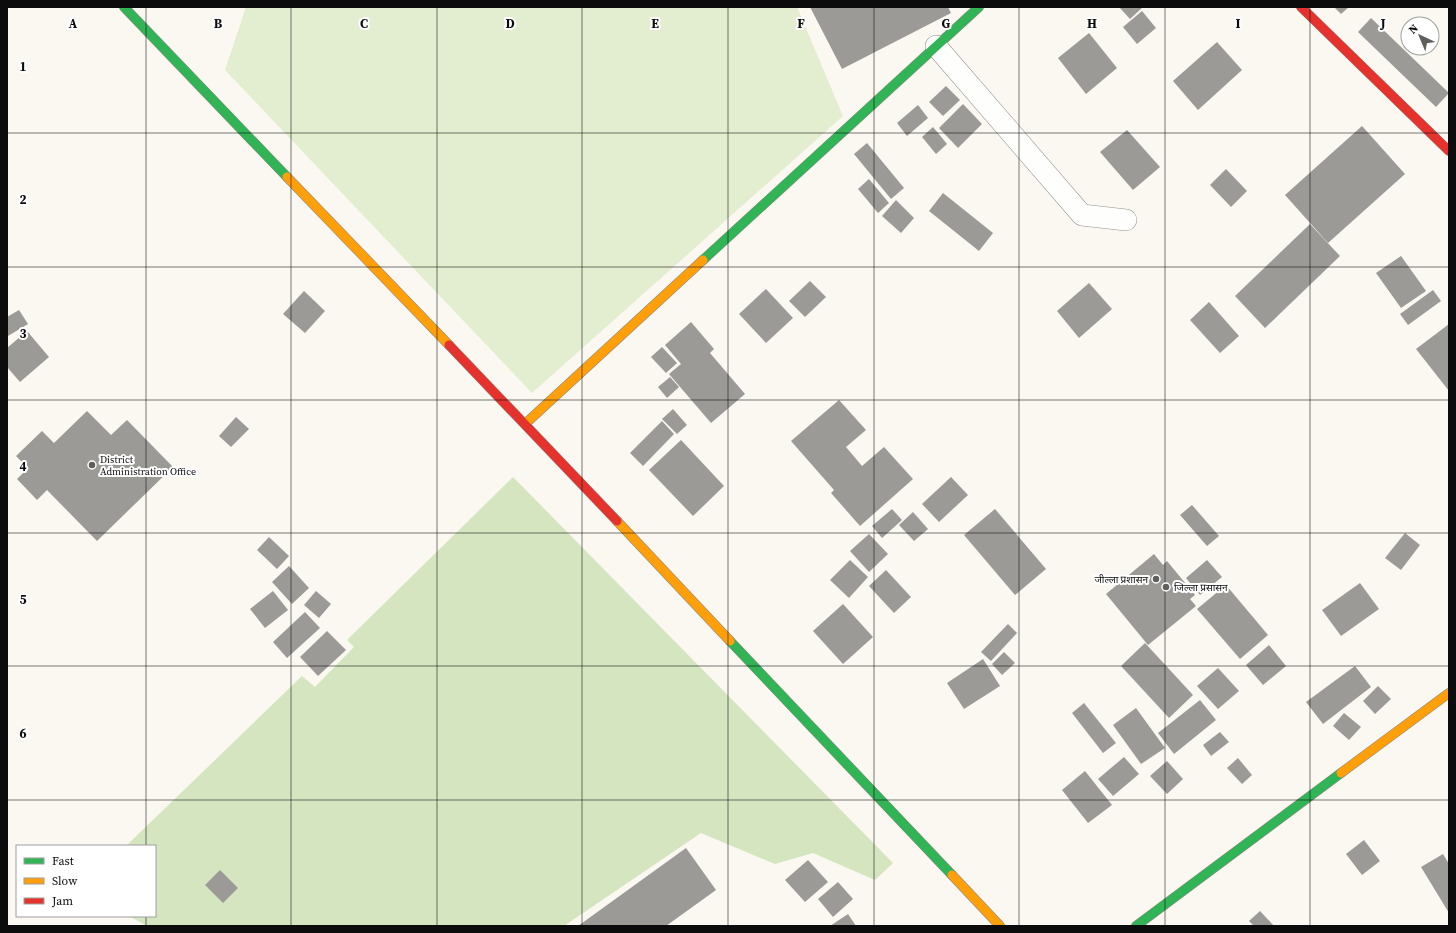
<svg xmlns="http://www.w3.org/2000/svg" width="1456" height="933" font-family="'Source Serif 4','Noto Sans Devanagari',serif">
  <rect width="100%" height="100%" fill="#faf8f0"/>
  <path fill="#e3eed1" d="M246,7H797L843,116L532,393L225,70Z"/>
  <path fill="#d4e5c0" d="M513,477L893,863L875,880L813,853L775,864L701,833L564,926H147L129,916H155V846H126L302,676L315,687L354,647L347,640Z"/>
  <g fill="#9c9a96">
    <path d="M810,7H948L951,13L842,69Z"/>
    <path d="M1119,7H1143L1130,19Z"/>
    <path d="M1334,7H1349L1341,14Z"/>
    <path d="M1142,11L1156,28L1137,44L1123,27Z"/>
    <path d="M1371,18L1449,93L1436,107L1358,32Z"/>
    <path d="M1089,33L1117,68L1086,94L1058,58Z"/>
    <path d="M1217,42L1242,70L1198,110L1173,81Z"/>
    <path d="M946,86L960,100L943,116L929,102Z"/>
    <path d="M963,104L982,124L958,148L939,128Z"/>
    <path d="M918,105L928,118L907,136L897,123Z"/>
    <path d="M1362,126L1405,174L1328,243L1285,195Z"/>
    <path d="M933,127L947,144L936,154L922,137Z"/>
    <path d="M1127,130L1160,167L1133,190L1100,152Z"/>
    <path d="M867,143L904,188L891,199L854,154Z"/>
    <path d="M1226,169L1247,191L1231,207L1210,185Z"/>
    <path d="M869,179L889,203L878,213L858,189Z"/>
    <path d="M943,193L993,233L979,251L929,211Z"/>
    <path d="M896,200L914,218L901,233L882,216Z"/>
    <path d="M1310,224L1340,256L1265,328L1235,296Z"/>
    <path d="M1401,256L1426,291L1401,308L1376,273Z"/>
    <path d="M810,281L826,297L805,317L789,301Z"/>
    <path d="M1089,283L1112,309L1079,338L1057,311Z"/>
    <path d="M766,289L793,318L766,343L739,314Z"/>
    <path d="M1433,290L1441,301L1408,325L1400,314Z"/>
    <path d="M304,291L325,311L305,333L283,314Z"/>
    <path d="M1209,302L1239,336L1220,353L1190,320Z"/>
    <path d="M19,310L28,324L8,336L7,317Z"/>
    <path d="M691,322L714,349L710,353L745,394L711,423L669,374L681,364L665,345Z"/>
    <path d="M1449,324V391L1416,349Z"/>
    <path d="M27,331L49,357L20,382L7,367V348Z"/>
    <path d="M662,347L677,363L666,373L651,357Z"/>
    <path d="M670,377L679,387L667,398L658,387Z"/>
    <path d="M839,400L866,430L846,447L862,466L884,447L913,479L860,526L831,493L834,490L791,441Z"/>
    <path d="M673,409L687,425L677,434L662,419Z"/>
    <path d="M87,411L111,435L127,420L173,467L97,541L47,490L37,500L17,479L28,468L16,456L42,431L54,443Z"/>
    <path d="M236,417L249,429L231,447L219,436Z"/>
    <path d="M662,421L674,434L643,466L630,453Z"/>
    <path d="M681,440L724,486L693,516L649,470Z"/>
    <path d="M951,477L968,495L939,522L922,504Z"/>
    <path d="M1192,505L1219,536L1207,546L1180,515Z"/>
    <path d="M892,509L902,520L882,538L872,526Z"/>
    <path d="M995,509L1046,569L1015,595L964,535Z"/>
    <path d="M913,512L928,529L914,541L899,525Z"/>
    <path d="M1405,533L1420,545L1401,570L1385,558Z"/>
    <path d="M869,534L888,554L869,572L850,551Z"/>
    <path d="M269,537L289,556L277,569L257,550Z"/>
    <path d="M1154,554L1163,565L1167,561L1195,595L1190,599L1196,606L1148,645L1106,594Z"/>
    <path d="M850,560L868,577L849,598L830,580Z"/>
    <path d="M1207,560L1222,577L1200,595L1186,578Z"/>
    <path d="M289,566L309,588L292,604L272,582Z"/>
    <path d="M886,570L911,597L894,613L869,586Z"/>
    <path d="M1360,583L1379,609L1341,636L1322,610Z"/>
    <path d="M1226,585L1268,635L1240,659L1197,609Z"/>
    <path d="M273,591L288,610L265,628L250,609Z"/>
    <path d="M316,591L331,604L319,618L304,605Z"/>
    <path d="M843,604L873,637L843,664L813,631Z"/>
    <path d="M305,612L320,628L287,658L273,642Z"/>
    <path d="M1008,624L1017,633L991,661L981,652Z"/>
    <path d="M327,631L346,650L318,676L300,657Z"/>
    <path d="M1145,643L1193,695L1169,718L1121,666Z"/>
    <path d="M1269,645L1286,666L1263,685L1246,665Z"/>
    <path d="M1004,652L1015,663L1002,675L992,664Z"/>
    <path d="M983,659L1000,686L964,709L947,683Z"/>
    <path d="M1355,666L1371,687L1323,724L1306,702Z"/>
    <path d="M1218,668L1239,691L1218,709L1197,686Z"/>
    <path d="M1378,686L1391,699L1375,714L1363,701Z"/>
    <path d="M1200,700L1216,720L1174,754L1158,733Z"/>
    <path d="M1084,703L1116,743L1103,753L1072,713Z"/>
    <path d="M1136,708L1165,748L1141,764L1113,725Z"/>
    <path d="M1344,713L1361,727L1349,740L1333,726Z"/>
    <path d="M1220,732L1229,742L1211,756L1203,745Z"/>
    <path d="M1124,757L1139,774L1113,796L1098,779Z"/>
    <path d="M1238,758L1252,775L1242,784L1227,768Z"/>
    <path d="M1167,761L1183,779L1167,794L1150,776Z"/>
    <path d="M1085,771L1112,805L1088,823L1062,790Z"/>
    <path d="M1364,840L1380,861L1362,875L1346,854Z"/>
    <path d="M686,848L716,890L666,926H578Z"/>
    <path d="M1443,854L1449,864V913L1421,867Z"/>
    <path d="M808,860L828,882L805,902L785,880Z"/>
    <path d="M220,870L238,888L223,903L205,885Z"/>
    <path d="M838,882L853,899L833,917L818,899Z"/>
    <path d="M1260,911L1274,926H1254L1249,921Z"/>
    <path d="M848,914L856,926H830Z"/>
  </g>
  <g fill="none" stroke-linecap="round" stroke-linejoin="round">
    <g stroke="#93928f" stroke-width="22">
      <path id="street" d="M936,46L1082,215L1126,220"/>
    </g>
    <g stroke="#8a8985" stroke-width="10">
      <g id="fast">
        <path d="M124,7L287,177"/>
        <path d="M703,260L979,7"/>
        <path d="M730,641L952,875"/>
        <path d="M1136,926L1341,773"/>
      </g>
    </g>
    <g stroke="#8a8985" stroke-width="10">
      <g id="slow">
        <path d="M287,177L449,345"/>
        <path d="M525,424L703,260"/>
        <path d="M617,521L730,641"/>
        <path d="M1341,773L1449,693"/>
        <path d="M952,875L1000,926"/>
      </g>
    </g>
    <g stroke="#8a8985" stroke-width="10">
      <g id="jam">
        <path d="M1301,7L1449,151"/>
        <path d="M449,345L617,521"/>
      </g>
    </g>
    <use href="#street" stroke="#fefefd" stroke-width="21"/>
    <use href="#fast" stroke="#30b455" stroke-width="9"/>
    <use href="#slow" stroke="#ff9f0a" stroke-width="9"/>
    <use href="#jam" stroke="#e5322d" stroke-width="9"/>
  </g>
  <path fill="none" stroke="#0c0c0c" stroke-width="1" stroke-opacity="0.55" d="M146,7V846M291,7V926M437,7V926M582,7V926M728,7V926M874,7V926M1019,7V926M1165,7V926M1310,7V926M7,133H1449M7,267H1449M7,400H1449M7,533H1449M7,666H1449M7,800H1449M146,916V926"/>
  <g fill="#5f5f5c" stroke="#fff" stroke-width="1.5">
    <circle cx="92" cy="465" r="4"/>
    <circle cx="1156" cy="579" r="4"/>
    <circle cx="1166" cy="587" r="4"/>
  </g>
  <g text-anchor="middle" stroke-width="4" stroke-linejoin="round" paint-order="stroke">
    <g font-size="10" fill="#0c0c0c" stroke="#fff" text-anchor="start">
      <text x="100" y="463">District<tspan x="100" dy="12">Administration Office</tspan></text>
      <text x="1148" y="583" text-anchor="end">जील्ला प्रशासन</text>
      <text x="1174" y="591">जिल्ला प्रसासन</text>
    </g>
  </g>
  <g font-size="13" text-anchor="middle" font-weight="bold" fill="#0c0c0c" stroke="#fff" stroke-width="4" stroke-linejoin="round" paint-order="stroke">
    <text x="73" y="28">A</text>
    <text x="218" y="28">B</text>
    <text x="364" y="28">C</text>
    <text x="510" y="28">D</text>
    <text x="655" y="28">E</text>
    <text x="801" y="28">F</text>
    <text x="946" y="28">G</text>
    <text x="1092" y="28">H</text>
    <text x="1238" y="28">I</text>
    <text x="1383" y="28">J</text>
    <text x="23" y="71">1</text>
    <text x="23" y="204">2</text>
    <text x="23" y="338">3</text>
    <text x="23" y="471">4</text>
    <text x="23" y="604">5</text>
    <text x="23" y="738">6</text>
  </g>
  <rect width="1456" height="933" fill="none" stroke="#0c0c0c" stroke-width="16"/>
  <rect x="16" y="845" width="140" height="72" fill="#ffffff" stroke="#9e9e9e"/>
  <rect x="24" y="858" width="20" height="6" fill="#30b455" stroke="#9e9e9e"/>
  <text x="52" y="865" font-size="12" fill="#0c0c0c">Fast</text>
  <rect x="24" y="878" width="20" height="6" fill="#ff9f0a" stroke="#9e9e9e"/>
  <text x="52" y="885" font-size="12" fill="#0c0c0c">Slow</text>
  <rect x="24" y="898" width="20" height="6" fill="#e5322d" stroke="#9e9e9e"/>
  <text x="52" y="905" font-size="12" fill="#0c0c0c">Jam</text>
  <g transform="translate(1420 36) rotate(316)"><circle r="19" fill="#ffffff" stroke="#9e9e9e"/>
  <path d="M0-3L7 15L0 10L-7 15Z" fill="#5f5f5c"/>
  <text y="-6" font-size="11" font-weight="bold" text-anchor="middle" fill="#0c0c0c">N</text>
  </g>
</svg>
